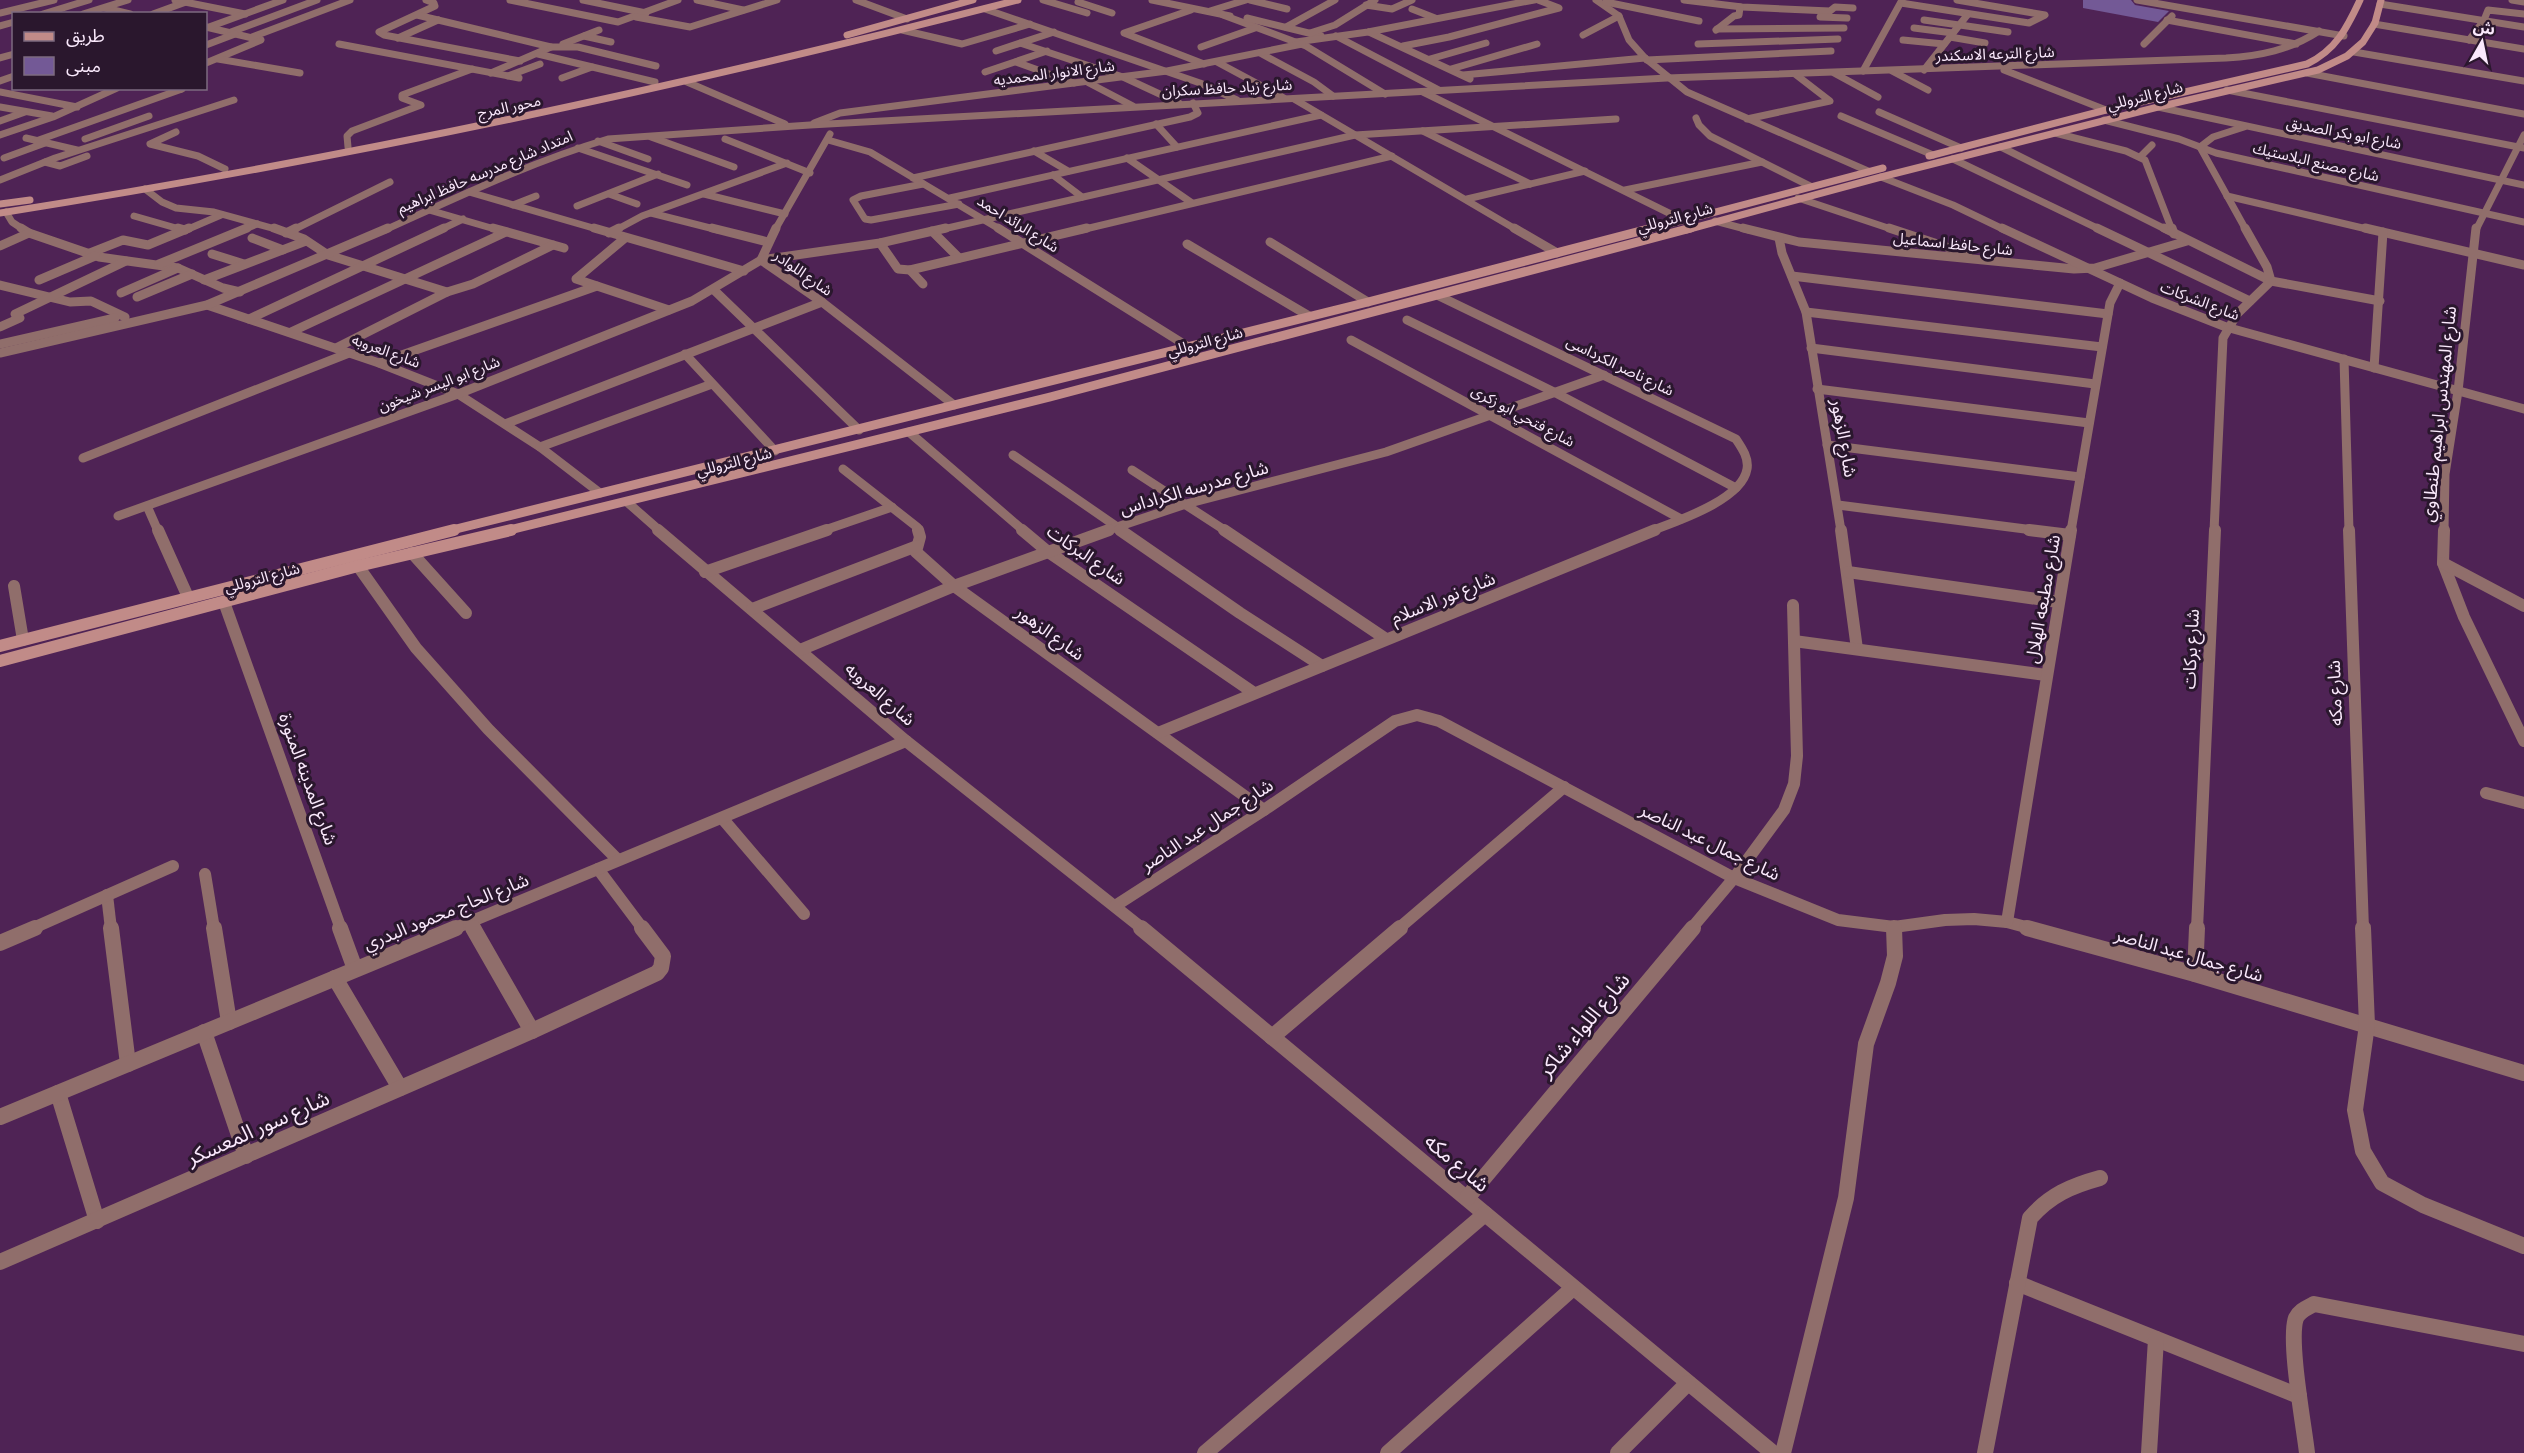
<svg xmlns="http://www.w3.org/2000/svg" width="2524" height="1453" font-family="'Source Sans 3','Noto Sans Arabic',sans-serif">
  <rect width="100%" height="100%" fill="#4f2355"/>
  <path fill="#735996" d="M2083,0H2131L2135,5L2169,11L2158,22L2083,8Z"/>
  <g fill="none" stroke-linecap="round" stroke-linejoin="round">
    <g stroke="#906e6b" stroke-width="7">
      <path d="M175,0L245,14"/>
      <path d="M426,0L434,3L435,6L379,32L384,35L520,61"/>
      <path d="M510,0L618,22L678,0"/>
      <path d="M583,0L646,13"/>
      <path d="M697,0L743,10"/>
      <path d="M856,0L907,19"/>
      <path d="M1043,0L1087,13"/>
      <path d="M1152,0L1230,16"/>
      <path d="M1250,0L1287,9"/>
      <path d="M1596,0L1619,16L1629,40L1645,58L1687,92L1868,171"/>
      <path d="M1684,0L1742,7L1830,11L1835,7L1853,8"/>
      <path d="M2137,0L2344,36"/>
      <path d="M2512,0L2524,2"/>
      <path d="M1078,2L1112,13"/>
      <path d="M1606,2L1699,21"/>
      <path d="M1901,3L2029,23L2045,15L1957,0"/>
      <path d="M2380,4L2524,27"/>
      <path d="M1366,5L1392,9L1412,0"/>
      <path d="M105,8L130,14"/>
      <path d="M985,9L1200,83L1237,100"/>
      <path d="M1412,9L1435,18"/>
      <path d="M1191,10L1124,33L1204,64"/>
      <path d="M1210,11L1246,0"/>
      <path d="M0,13L54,0"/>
      <path d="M43,14L89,0"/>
      <path d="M83,14L128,0"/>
      <path d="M153,14L186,2"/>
      <path d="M417,15L551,47L491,73"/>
      <path d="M1223,15L1306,46L1385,94"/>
      <path d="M636,17L690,27L777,0"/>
      <path d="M1820,17L1847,18"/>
      <path d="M1247,18L1321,36"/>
      <path d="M1924,20L1959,25"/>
      <path d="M2167,20L2296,44"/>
      <path d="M2374,24L2524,49"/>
      <path d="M1960,25L2008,32"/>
      <path d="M0,26L14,22"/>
      <path d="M206,27L261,40L206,63"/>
      <path d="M209,27L283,0"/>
      <path d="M1286,27L1335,0"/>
      <path d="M1914,28L1953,33"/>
      <path d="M1717,29L1844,28"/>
      <path d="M902,30L962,44L1030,24"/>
      <path d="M1716,30L1734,16L1739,15L1740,7"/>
      <path d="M231,32L317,0"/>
      <path d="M1369,32L1470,79"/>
      <path d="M1310,33L1335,25L1375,0"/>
      <path d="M1583,35L1619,16"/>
      <path d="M584,36L611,42"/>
      <path d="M1336,36L1439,90"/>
      <path d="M252,37L350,0"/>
      <path d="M1950,37L1985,43"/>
      <path d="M398,38L438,20"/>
      <path d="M1903,40L1944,44"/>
      <path d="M2469,40L2484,20L2488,10L2524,14"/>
      <path d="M1296,42L1368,32L1534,0"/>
      <path d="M1020,43L1123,77L1179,103"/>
      <path d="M339,44L519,78"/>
      <path d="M563,44L599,30"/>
      <path d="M1698,44L1838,39"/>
      <path d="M2144,44L2172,16"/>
      <path d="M206,45L235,34"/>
      <path d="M1403,46L1449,37L1559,8L1538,0"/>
      <path d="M551,47H578L656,66"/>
      <path d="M1201,47L1255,28"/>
      <path d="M996,51L1054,32"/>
      <path d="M2354,52L2524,81"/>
      <path d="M1260,53L1314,82L1333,96"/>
      <path d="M538,54L655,82"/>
      <path d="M0,58L14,54"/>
      <path d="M218,59L300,73"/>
      <path d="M1430,59L1486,43"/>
      <path d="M1647,60L1831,51"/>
      <path d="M1016,62L1074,83"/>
      <path d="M1217,62L1284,98"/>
      <path d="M1451,69L1537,44"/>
      <path d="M1924,70L1968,14"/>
      <path d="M2004,70L2106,110"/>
      <path d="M1863,71L1902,0"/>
      <path d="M1892,71L1928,90"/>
      <path d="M985,72L1047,51"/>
      <path d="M1834,73L1878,97"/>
      <path d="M2307,73L2524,114"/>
      <path d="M1463,75L1645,58"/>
      <path d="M508,76L540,64"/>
      <path d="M562,78L592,67"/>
      <path d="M0,81L14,76"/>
      <path d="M687,82L785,124"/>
      <path d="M1089,83L1133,106"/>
      <path d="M2227,90L2524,148"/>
      <path d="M0,92L77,107"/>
      <path d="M1423,92L1681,219"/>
      <path d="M1294,99L1517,230"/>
      <path d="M0,107L52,116"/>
      <path d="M2158,107L2524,185"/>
      <path d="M1879,112L1961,148"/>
      <path d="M1841,116L1933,155"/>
      <path d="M1696,118L1699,125L1710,136L1810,186"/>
      <path d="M1747,119L1830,101L1795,74"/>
      <path d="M2104,120L2179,139L2216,153L2524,222"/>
      <path d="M0,121L25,112"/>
      <path d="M814,123L840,113L1167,71L1302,44"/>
      <path d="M1156,124L1177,147"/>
      <path d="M2244,127L2213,137L2200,147L2246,230"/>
      <path d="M1423,131L1530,184"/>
      <path d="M176,132L150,144L198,156L225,169"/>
      <path d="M2055,133L2126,151L2145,160L2172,230"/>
      <path d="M0,135L53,117L117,88"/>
      <path d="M651,137L734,167"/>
      <path d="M26,138L77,150"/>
      <path d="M85,139L149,116"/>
      <path d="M725,139L810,173"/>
      <path d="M828,140L870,152L1001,230"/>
      <path d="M36,141L182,89"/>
      <path d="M598,141L648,159"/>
      <path d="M348,147L347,136L352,131L421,105L402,98V95L472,69"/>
      <path d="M2001,147L2167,230"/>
      <path d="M578,148L687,185"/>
      <path d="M1034,151L1068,171"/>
      <path d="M2140,157L2152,145"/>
      <path d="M4,158L45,143"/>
      <path d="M1127,158L1192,203"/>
      <path d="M1953,159L2101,230"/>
      <path d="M45,162L60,166L87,156"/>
      <path d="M1053,175L1082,197"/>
      <path d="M1881,177L1953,205L2005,230"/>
      <path d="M913,178L1190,117L1198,113L1193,103"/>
      <path d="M0,180L55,158L234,100"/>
      <path d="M923,184L861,196L853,200L865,219L871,220L959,204"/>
      <path d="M145,189L162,202L176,208L214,212L279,230"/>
      <path d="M1625,190L1762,162"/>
      <path d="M469,192L600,230"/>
      <path d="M609,194L637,204"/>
      <path d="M704,194L785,214"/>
      <path d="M2227,196L2371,230"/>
      <path d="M950,198L1321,115"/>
      <path d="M1798,198L1894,230"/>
      <path d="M1467,199L1585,171"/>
      <path d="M513,205L536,196"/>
      <path d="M577,206L658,174"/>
      <path d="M429,210L498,230"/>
      <path d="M6,212L12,222L24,230"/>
      <path d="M651,213L718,230"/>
      <path d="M134,216L183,230"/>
      <path d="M1715,221L1749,230"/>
      <path d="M186,230L221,215"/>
      <path d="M243,230L257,224"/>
      <path d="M293,230L390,182"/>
      <path d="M385,230C458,197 531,162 608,139L810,125L1667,78L2226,58C2260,56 2290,50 2319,31"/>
      <path d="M440,230L463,219"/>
      <path d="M616,230L642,216L787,163"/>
      <path d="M775,230L830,134"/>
      <path d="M939,230L1355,135L1616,119"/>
      <path d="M1081,230L1392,156"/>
      <path d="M2476,230L2524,135"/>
    </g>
    <g stroke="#906e6b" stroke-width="9">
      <path d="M21,228L29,233L99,257L178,268L223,288L240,292"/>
      <path d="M178,228L185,230"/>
      <path d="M274,228L304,239L328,255L447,292"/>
      <path d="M493,228L564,248"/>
      <path d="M594,228L744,271"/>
      <path d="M712,228L768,242"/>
      <path d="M776,228L761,260L822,302L954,405"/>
      <path d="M998,228L1187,346"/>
      <path d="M1514,228L1557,253"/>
      <path d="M1743,228L1799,242L2074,269L2095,268L2187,241"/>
      <path d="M1889,228L1968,254"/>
      <path d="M2002,228L2152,298L2226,327L2524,409"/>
      <path d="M2097,228L2250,301"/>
      <path d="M2164,228L2271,281L2380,301"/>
      <path d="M2172,228L2174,234"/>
      <path d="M2365,228L2524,265"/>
      <path d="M932,231L959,258"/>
      <path d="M286,233L296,228"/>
      <path d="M609,233L619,228"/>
      <path d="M252,238L283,250"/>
      <path d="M625,238L576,279L669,310"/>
      <path d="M1779,238L1782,253L1806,312L1841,531"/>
      <path d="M1270,242L1368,302"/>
      <path d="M880,243L898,269L910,270L1087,228"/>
      <path d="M1187,244L1309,316"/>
      <path d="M0,246L29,233"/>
      <path d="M90,253L123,240L148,245L189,228"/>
      <path d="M212,254L244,264"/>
      <path d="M159,264L247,228"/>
      <path d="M910,270L923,284"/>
      <path d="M1792,276L2108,314"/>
      <path d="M39,280L95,256"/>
      <path d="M204,280L306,241"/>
      <path d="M0,285L70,302L91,301L125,317"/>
      <path d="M714,290L859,430"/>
      <path d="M121,293L178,268"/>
      <path d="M1439,296L1736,439C1742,448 1749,458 1747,469C1742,500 1677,521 1651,531"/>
      <path d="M137,297L192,274"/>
      <path d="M207,305L379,363L458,394L540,447L600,493"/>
      <path d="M1806,312L2102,347"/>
      <path d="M249,319L444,228"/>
      <path d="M1407,320L1554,392L1736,488"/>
      <path d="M0,327L20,318L15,314L126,261"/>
      <path d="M291,332L506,232"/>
      <path d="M1351,340L1681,519"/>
      <path d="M0,344L115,318"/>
      <path d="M336,348L447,292L473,284L553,245"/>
      <path d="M1811,348L2095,384"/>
      <path d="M0,353L207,305L388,228"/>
      <path d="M685,354L775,451"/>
      <path d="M2344,359L2349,531"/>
      <path d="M379,363L597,286"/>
      <path d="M2374,368L2383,232"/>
      <path d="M1817,389L2089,423"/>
      <path d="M505,424L822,302"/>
      <path d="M909,432L1024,531"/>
      <path d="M1827,445L2080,477"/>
      <path d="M540,447L712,384"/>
      <path d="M1013,455L1123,531"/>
      <path d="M83,458L349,353"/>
      <path d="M843,469L917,527L918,531"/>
      <path d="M1132,470L1226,531"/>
      <path d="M627,502L660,531"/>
      <path d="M1838,505L2041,531"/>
      <path d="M147,506L158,531"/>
      <path d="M118,516L458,394L692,301L761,260L880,243L946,228"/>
      <path d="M822,531L892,507"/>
      <path d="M1105,531L1186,504L1386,452L1604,375"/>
      <path d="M2071,531L2110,303L2120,283"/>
      <path d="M2214,531L2223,338L2237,314L2271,281L2267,267L2245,228"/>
      <path d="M2444,531L2445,474L2458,391L2476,228"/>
    </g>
    <g stroke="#906e6b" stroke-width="12">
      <path d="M158,530L188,597"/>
      <path d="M658,530L906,741L1143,929"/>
      <path d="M918,530L920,537L916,552L954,586L1264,810"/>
      <path d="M1022,530L1047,551L1254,693"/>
      <path d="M1120,530L1240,613L1322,666"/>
      <path d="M1224,530L1386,639"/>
      <path d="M1841,530L1857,649"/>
      <path d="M2029,530L2070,535"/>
      <path d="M2349,530L2363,929"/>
      <path d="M2444,530L2443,563L2464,617L2524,741"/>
      <path d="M412,553L466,613"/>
      <path d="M2443,563L2524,606"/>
      <path d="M358,566L416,648L488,729L618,860"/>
      <path d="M705,572L827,530"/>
      <path d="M1848,572L2058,602"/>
      <path d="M14,586L23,640"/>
      <path d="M224,602L341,929"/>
      <path d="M752,609L917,546"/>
      <path d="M1794,641L2046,675"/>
      <path d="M800,650L954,586L1109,530"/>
      <path d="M1158,733L1655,530"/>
      <path d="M2486,793L2524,803"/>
      <path d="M722,818L804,914"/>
      <path d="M598,869L643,929"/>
      <path d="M205,874L214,929"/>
      <path d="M107,895L111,929"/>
      <path d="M1115,906L1264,810L1395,721L1417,715L1439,721L1734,878L1838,920L1894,927L1945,920L1974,919L2007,922L2033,929"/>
      <path d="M470,922L474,929"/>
      <path d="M2007,922L2071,530"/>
      <path d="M31,929L173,866"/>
      <path d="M453,929L906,741"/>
      <path d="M1398,929L1564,787"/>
      <path d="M1691,929L1734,878L1784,810L1794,784L1797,756L1793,605"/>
      <path d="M2197,929L2215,530"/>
    </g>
    <g stroke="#906e6b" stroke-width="16">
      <path d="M111,928L128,1064"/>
      <path d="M214,928L229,1022"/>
      <path d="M340,928L355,969"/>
      <path d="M473,928L532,1031"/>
      <path d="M1141,928L1773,1453"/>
      <path d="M2027,928L2195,974L2524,1073"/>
      <path d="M2363,928L2367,1025L2355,1110L2363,1151L2382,1183L2423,1205L2524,1246"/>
      <path d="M0,943L35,928"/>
      <path d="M2195,974L2197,928"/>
      <path d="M335,978L400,1088"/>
      <path d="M204,1032L246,1156"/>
      <path d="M1272,1037L1400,928"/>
      <path d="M58,1093L97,1221"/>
      <path d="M0,1117L456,928"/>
      <path d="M1467,1198L1693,928"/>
      <path d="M0,1262L532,1031L657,973L661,968L663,956L642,928"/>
      <path d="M2017,1283L2299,1396"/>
      <path d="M1205,1453L1485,1214"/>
      <path d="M1388,1453L1573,1288"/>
      <path d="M1618,1453L1688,1383"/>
      <path d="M1783,1453L1846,1198L1866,1044L1888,983L1895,956L1894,928"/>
      <path d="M1985,1453L2030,1218C2050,1195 2071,1186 2100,1178"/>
      <path d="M2149,1453L2156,1339"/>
      <path d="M2307,1453C2304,1426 2288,1340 2296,1318C2300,1310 2307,1308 2314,1304L2524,1344"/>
    </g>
    <g stroke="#c18b88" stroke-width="7">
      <path d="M847,35L973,0"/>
      <path d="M1929,156L2106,110L2307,64C2336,50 2347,28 2360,0"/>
      <path d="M0,204L30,200"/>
      <path d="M0,213C343,159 682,87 1018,0"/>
      <path d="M1647,230L1883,168"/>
      <path d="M1686,230L1881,177L2158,107L2318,70L2347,56L2363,42L2375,23L2381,0"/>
    </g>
    <g stroke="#c18b88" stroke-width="9">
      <path d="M448,531L1368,302L1652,228"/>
      <path d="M505,531L1050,397L1691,228"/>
    </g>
    <g stroke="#c18b88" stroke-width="12">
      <path d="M0,646L454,530"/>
      <path d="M0,661L358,566L511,530"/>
    </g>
  </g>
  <g text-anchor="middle" stroke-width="6" stroke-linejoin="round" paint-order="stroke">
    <g font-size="15" fill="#fae9fc" stroke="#2a172d">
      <text transform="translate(1995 54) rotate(-2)" y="5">شارع الترعه الاسكندر</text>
      <text transform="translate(1054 73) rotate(-7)" y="5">شارع الانوار المحمديه</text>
      <text transform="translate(1227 88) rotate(-3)" y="5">شارع زياد حافظ سكران</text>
      <text transform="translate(2145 96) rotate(-14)" y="5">شارع التروللي</text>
      <text transform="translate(509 107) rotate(-12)" y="5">محور المرج</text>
      <text transform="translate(2344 133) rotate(11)" y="5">شارع ابو بكر الصديق</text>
      <text transform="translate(2316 162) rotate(13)" y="5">شارع مصنع البلاستيك</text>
      <text transform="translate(485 172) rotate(-23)" y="5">امتداد شارع مدرسه حافظ ابراهيم</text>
      <text transform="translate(1675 218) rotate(-15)" y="5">شارع التروللي</text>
      <text transform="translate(1018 224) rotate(32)" y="5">شارع الرائد احمد</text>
      <text transform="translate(1953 244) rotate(6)" y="5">شارع حافظ اسماعيل</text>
      <text transform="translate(803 273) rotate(35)" y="5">شارع اللوادر</text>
      <text transform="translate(2200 301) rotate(21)" y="5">شارع الشركات</text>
      <text transform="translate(1205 342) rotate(-15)" y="5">شارع التروللي</text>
      <text transform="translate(386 351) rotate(20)" y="5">شارع العروبه</text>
      <text transform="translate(1620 366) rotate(26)" y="5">شارع ناصر الكرداسى</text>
      <text transform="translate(439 384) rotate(-21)" y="5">شارع ابو اليسر شيخون</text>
      <text transform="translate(1523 416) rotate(28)" y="5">شارع فتحي ابو زكرى</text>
      <text transform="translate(734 462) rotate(-14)" y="5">شارع التروللي</text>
      <text transform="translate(262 578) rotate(-15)" y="5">شارع التروللي</text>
    </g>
    <g font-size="18" fill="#fae9fc" stroke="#2a172d">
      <text transform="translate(2439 414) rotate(-84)" y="6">شارع المهندس ابراهيم طنطاوي</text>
      <text transform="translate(1844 438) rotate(80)" y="6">شارع الزهور</text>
      <text transform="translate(1194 488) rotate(-16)" y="6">شارع مدرسه الكراداس</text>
      <text transform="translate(1086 555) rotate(35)" y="6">شارع البركات</text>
      <text transform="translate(1443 598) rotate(-22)" y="6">شارع نور الاسلام</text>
      <text transform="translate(2043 599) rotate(-80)" y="6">شارع مطبعه الهلال</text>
      <text transform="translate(1050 633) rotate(36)" y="6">شارع الزهور</text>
      <text transform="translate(2191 649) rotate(-87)" y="6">شارع بركات</text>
      <text transform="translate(2335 693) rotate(-92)" y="6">شارع مكه</text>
      <text transform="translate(880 694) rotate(41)" y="6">شارع العروبه</text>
      <text transform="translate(308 779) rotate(70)" y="6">شارع المدينه المنورة</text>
      <text transform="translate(1207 825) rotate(-33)" y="6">شارع جمال عبد الناصر</text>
      <text transform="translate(1710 842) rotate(26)" y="6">شارع جمال عبد الناصر</text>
      <text transform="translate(446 912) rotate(-22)" y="6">شارع الحاج محمود البدري</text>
      <text transform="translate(2189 955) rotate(16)" y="6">شارع جمال عبد الناصر</text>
    </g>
    <g font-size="21" fill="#fae9fc" stroke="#2a172d">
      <text transform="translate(1584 1025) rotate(-50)" y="7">شارع اللواء شاكر</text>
      <text transform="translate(258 1128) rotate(-24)" y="7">شارع سور المعسكر</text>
      <text transform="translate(1457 1163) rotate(40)" y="7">شارع مكه</text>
    </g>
  </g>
  <rect x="12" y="12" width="195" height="78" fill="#2a172d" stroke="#7d6b80" stroke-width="1.5"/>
  <rect x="24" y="32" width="30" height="9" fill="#c18b88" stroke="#7d6b80" stroke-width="1.5"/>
  <text x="66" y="42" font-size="18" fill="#fae9fc">طريق</text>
  <rect x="24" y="57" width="30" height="18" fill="#735996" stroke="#7d6b80" stroke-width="1.5"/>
  <text x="66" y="72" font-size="18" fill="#fae9fc">مبنى</text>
  <g transform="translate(2482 42) rotate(9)" stroke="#2a172d" stroke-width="4.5" paint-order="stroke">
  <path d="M0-4.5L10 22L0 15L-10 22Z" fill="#fae9fc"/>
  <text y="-9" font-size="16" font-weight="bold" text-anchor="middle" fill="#fae9fc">ش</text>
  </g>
</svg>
